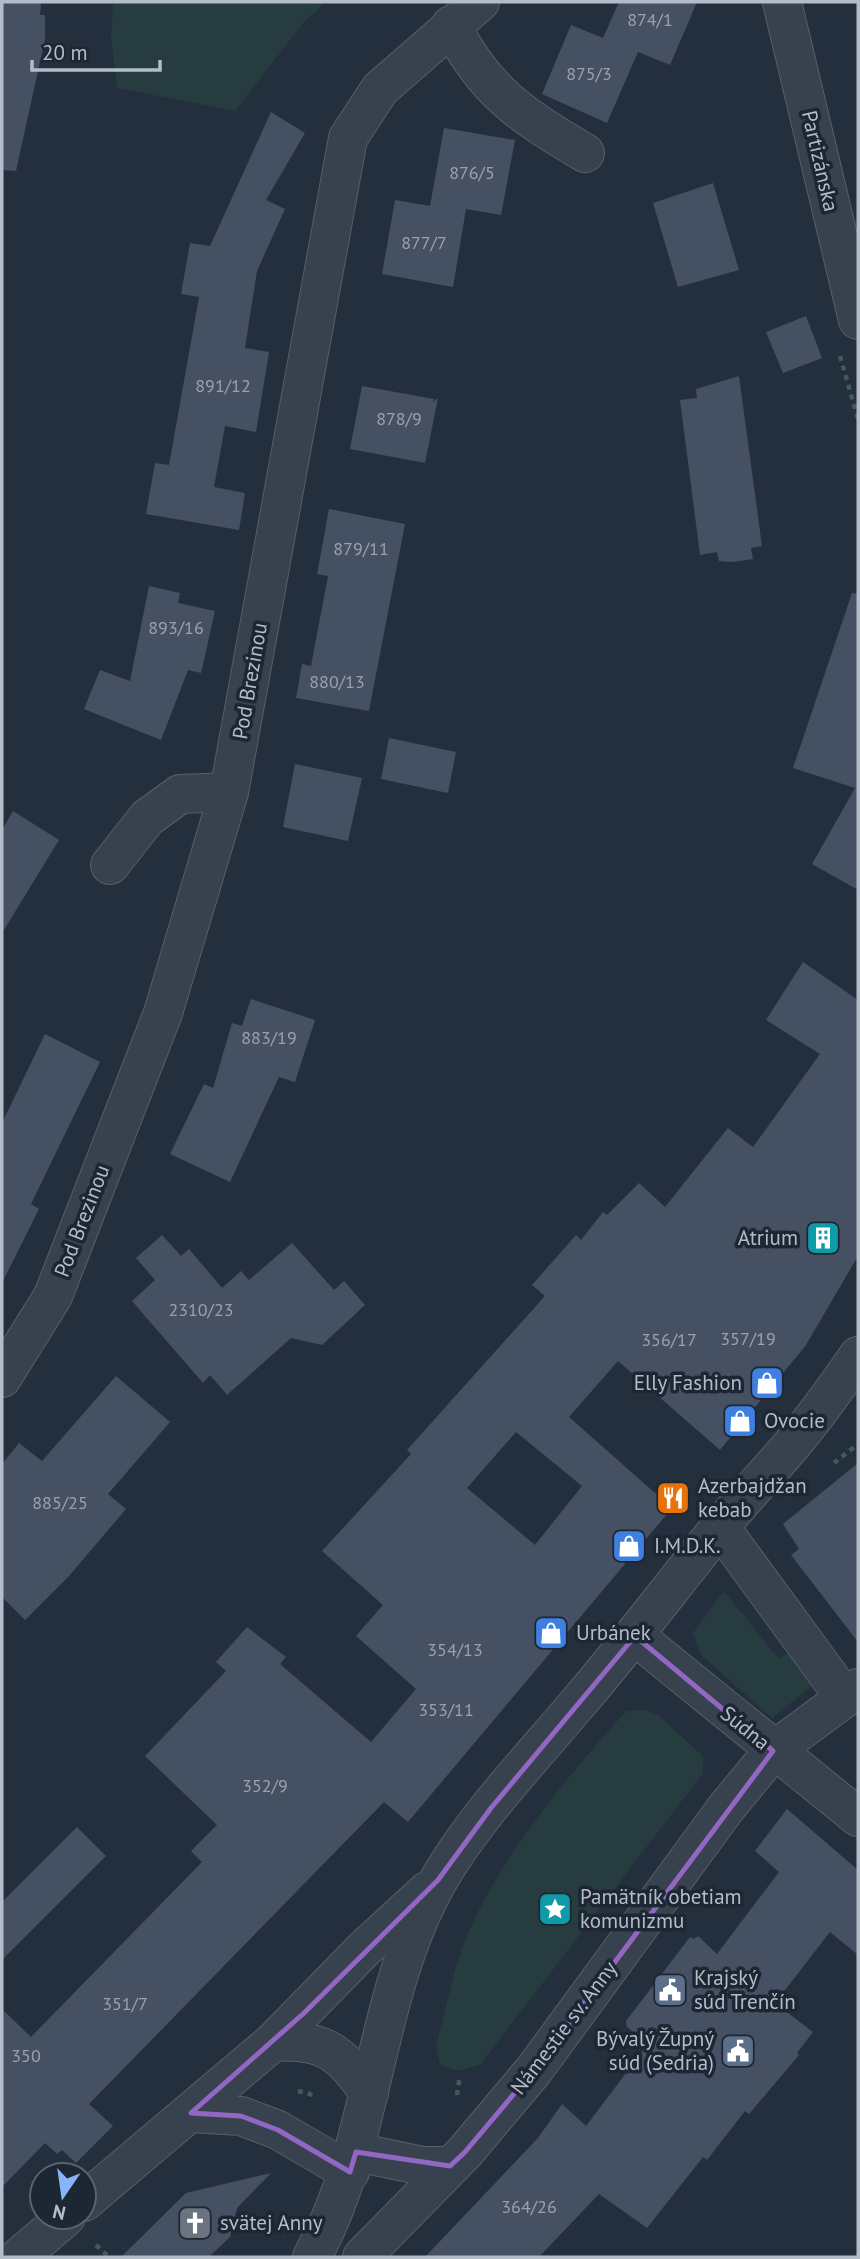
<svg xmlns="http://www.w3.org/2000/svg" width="860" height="2259" font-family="'PT Sans',sans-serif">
  <rect width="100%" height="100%" fill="#242f3e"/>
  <g fill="#263c3f">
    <path d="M113,2H326L304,22L235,111L117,88L111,38Z"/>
    <path d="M724,1591L779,1659L794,1649L817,1682L772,1718L701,1655L693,1633Z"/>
    <path d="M644,1710L658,1715L703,1756V1773L481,2064L459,2071L440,2065L436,2046C446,2010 453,1968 468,1933C506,1848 565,1780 626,1711Z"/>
  </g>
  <g fill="#455162" fill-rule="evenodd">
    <path d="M2,2H41L40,15H45V39L16,171L2,170Z"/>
    <path d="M619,2H697L670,65L638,52L607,123L542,94L571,25L603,38Z"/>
    <path d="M271,112L305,133L266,200L285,209L257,271L245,348L269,352L256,432L225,426L214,487L245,493L239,530L146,514L155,463L169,465L199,297L181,294L190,243L210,246Z"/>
    <path d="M444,128L515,140L501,215L466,209L453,287L382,274L395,200L430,206Z"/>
    <path d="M713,183L739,270L678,287L653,203Z"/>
    <path d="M806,316L822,358L783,373L766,332Z"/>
    <path d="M739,376L762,546L751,548L753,559L733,562L719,561L717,552L700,555L680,400L697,398L696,389Z"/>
    <path d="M362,386L434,399L433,402L438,398L425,463L350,449Z"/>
    <path d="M329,509L405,524L369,711L296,698L302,664L311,666L328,576L317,574Z"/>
    <path d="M149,586L180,593L178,603L215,611L201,673L188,670L161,740L84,709L100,670L130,681Z"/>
    <path d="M852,593L858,594V890L812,864L855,788L793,768Z"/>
    <path d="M389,738L456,752L448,793L381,779Z"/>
    <path d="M295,764L362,778L348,841L283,827Z"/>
    <path d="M13,811L59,840L2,933V830Z"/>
    <path d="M803,962L858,1000V1256L806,1345L720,1450L618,1361L569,1417L672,1508L408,1822L384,1802L89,2104L113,2126L76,2163L62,2150L57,2154L45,2143L2,2187V2009L31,2037L202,1862L191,1851L217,1825L145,1756L226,1671L216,1662L247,1627L286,1657L280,1664L371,1742L416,1689L356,1636L383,1605L322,1551L411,1454L407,1450L545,1296L532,1285L576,1235L581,1240L603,1212L607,1215L639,1183L665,1207L728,1128L753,1147L820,1054L766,1020ZM516,1432L582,1486L535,1545L467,1488Z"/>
    <path d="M251,999L315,1020L295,1082L279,1077L230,1182L170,1154L204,1084L213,1088L232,1023L242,1026Z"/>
    <path d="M45,1034L100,1062L31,1204L39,1209L2,1283V1123Z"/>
    <path d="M162,1235L181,1256L189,1249L222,1288L241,1271L249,1280L292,1243L334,1290L344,1281L365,1305L322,1345L291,1338L227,1395L210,1375L203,1383L132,1301L155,1280L136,1258Z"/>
    <path d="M116,1376L170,1422L108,1494L126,1509L69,1576L25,1620L2,1597V1464L19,1443L42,1461Z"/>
    <path d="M858,1463V1642L791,1555L799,1549L783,1524Z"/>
    <path d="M787,1809L858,1870V1955L830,1932L775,2003L813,2032L797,2053L799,2055L749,2114L745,2111L707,2160L703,2157L647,2228L599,2194L539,2257H425L538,2138L562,2104L586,2126L648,2044L627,2027L626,2021L690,1937L694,1939L698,1936L717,1954L779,1872L755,1851Z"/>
    <path d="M77,1827L106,1856L2,1960V1902Z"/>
    <path d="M271,2173L237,2208L230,2237L209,2257H121L186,2193Z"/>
  </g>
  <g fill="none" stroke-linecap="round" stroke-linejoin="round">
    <g stroke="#565f6c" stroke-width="40">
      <g id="minor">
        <path d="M782,2L858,320"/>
        <path d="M451,25C485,92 521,115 585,153"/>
        <path d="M110,865L147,818L180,794L229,792"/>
        <path d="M2,1378L53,1296L163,1013L229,792L348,138L380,89L480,2"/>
        <path d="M720,1527L845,1698"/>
        <path d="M635,1636L858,1817"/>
        <path d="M273,2042C323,2038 341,2052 369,2093"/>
        <path d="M191,2113L241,2116L278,2130L350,2172"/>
        <path d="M356,2152L423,2166H450"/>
        <path d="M84,2202L273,2042L364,1949L427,1891"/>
        <path d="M19,2257L66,2217"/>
        <path d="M312,2257C376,2140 372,1998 438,1881C474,1818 531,1759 578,1703C627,1646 672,1586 720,1527C743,1498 770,1471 794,1442C817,1415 838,1385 858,1356"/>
        <path d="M362,2257L465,2152L534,2070L726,1808L773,1751L858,1688"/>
      </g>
    </g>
    <g stroke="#44595c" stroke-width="4.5" stroke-dasharray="5 5" stroke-linecap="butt">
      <path d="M840,356L858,419"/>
      <path d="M834,1463L858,1444"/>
      <path d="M298,2091L317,2096"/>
      <path d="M457,2095L460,2075"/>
      <path d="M96,2245L109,2257"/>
    </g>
    <use href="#minor" stroke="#38414e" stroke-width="38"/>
  </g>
  <path fill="none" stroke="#9266c3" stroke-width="5" stroke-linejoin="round" d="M635,1636L773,1751L534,2070L465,2152L450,2166L356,2152L350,2172L278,2130L241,2116L191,2113L304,2013L438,1880L491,1808Z"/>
  <defs>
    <g id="building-square" transform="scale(1.75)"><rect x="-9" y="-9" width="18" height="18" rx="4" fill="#0f9aa8" stroke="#1d2633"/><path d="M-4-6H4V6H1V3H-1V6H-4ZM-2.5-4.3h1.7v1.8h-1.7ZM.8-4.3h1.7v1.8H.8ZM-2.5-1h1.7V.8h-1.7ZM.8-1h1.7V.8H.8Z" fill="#fff"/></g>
    <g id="shop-square" transform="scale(1.75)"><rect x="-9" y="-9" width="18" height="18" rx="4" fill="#3f7fe0" stroke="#1d2633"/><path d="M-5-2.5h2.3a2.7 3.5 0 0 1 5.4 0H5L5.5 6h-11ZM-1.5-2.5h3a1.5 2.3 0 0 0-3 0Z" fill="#fff"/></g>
    <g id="restaurant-square" transform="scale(1.75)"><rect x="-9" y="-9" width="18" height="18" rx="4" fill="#e8710a" stroke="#1d2633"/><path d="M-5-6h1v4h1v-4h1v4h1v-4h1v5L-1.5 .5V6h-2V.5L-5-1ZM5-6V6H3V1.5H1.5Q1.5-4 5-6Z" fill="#fff"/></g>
    <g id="sight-square" transform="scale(1.75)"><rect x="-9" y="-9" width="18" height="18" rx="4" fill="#0f9aa8" stroke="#1d2633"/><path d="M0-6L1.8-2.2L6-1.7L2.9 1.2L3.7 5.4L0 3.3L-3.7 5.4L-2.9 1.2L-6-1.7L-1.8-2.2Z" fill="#fff"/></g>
    <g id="civic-square" transform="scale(1.75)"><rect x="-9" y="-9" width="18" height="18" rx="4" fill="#5c6f8a" stroke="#1d2633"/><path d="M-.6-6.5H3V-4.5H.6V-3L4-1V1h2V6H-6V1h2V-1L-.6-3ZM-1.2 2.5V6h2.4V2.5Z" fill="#fff"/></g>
    <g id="church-square" transform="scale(1.75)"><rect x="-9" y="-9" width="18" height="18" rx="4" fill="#6b7280" stroke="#1d2633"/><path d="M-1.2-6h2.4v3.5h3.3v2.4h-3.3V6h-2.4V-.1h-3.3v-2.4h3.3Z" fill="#fff"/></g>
  </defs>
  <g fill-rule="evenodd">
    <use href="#building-square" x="823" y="1238"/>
    <use href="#shop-square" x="767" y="1383"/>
    <use href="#shop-square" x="740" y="1421"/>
    <use href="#restaurant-square" x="673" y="1498"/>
    <use href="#shop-square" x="629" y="1546"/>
    <use href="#shop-square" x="551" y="1633"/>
    <use href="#sight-square" x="555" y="1909"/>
    <use href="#civic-square" x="670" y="1990"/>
    <use href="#civic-square" x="738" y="2051"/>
    <use href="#church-square" x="195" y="2223"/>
  </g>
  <g text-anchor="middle" stroke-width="7" stroke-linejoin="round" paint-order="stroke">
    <g font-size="18" fill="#98a1af">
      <text x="650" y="26">874/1</text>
      <text x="589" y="80">875/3</text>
      <text x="472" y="179">876/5</text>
      <text x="424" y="249">877/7</text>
      <text x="223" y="392">891/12</text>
      <text x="399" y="425">878/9</text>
      <text x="361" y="555">879/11</text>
      <text x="176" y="634">893/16</text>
      <text x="337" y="688">880/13</text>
      <text x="269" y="1044">883/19</text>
      <text x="201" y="1316">2310/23</text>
      <text x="748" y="1345">357/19</text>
      <text x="669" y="1346">356/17</text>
      <text x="60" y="1509">885/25</text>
      <text x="455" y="1656">354/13</text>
      <text x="446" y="1716">353/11</text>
      <text x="265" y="1792">352/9</text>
      <text x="125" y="2010">351/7</text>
      <text x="26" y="2062">350</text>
      <text x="529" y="2213">364/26</text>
    </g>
    <g font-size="21" fill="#b4bcc9" stroke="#1d2633">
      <text transform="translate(820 161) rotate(77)" y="7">Partizánska</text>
      <text transform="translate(250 681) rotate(-80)" y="7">Pod Brezinou</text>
      <text transform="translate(82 1221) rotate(-69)" y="7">Pod Brezinou</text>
      <text transform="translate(745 1728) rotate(39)" y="7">Súdna</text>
      <text transform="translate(564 2028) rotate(-53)" y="7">Námestie sv. Anny</text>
    </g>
    <g font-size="21" fill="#b4bcc9" stroke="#1d2633" text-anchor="start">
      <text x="798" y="1245" text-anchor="end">Atrium</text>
      <text x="742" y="1390" text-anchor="end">Elly Fashion</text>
      <text x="764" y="1428">Ovocie</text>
      <text x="698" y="1493">Azerbajdžan<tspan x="698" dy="24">kebab</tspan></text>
      <text x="654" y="1553">I.M.D.K.</text>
      <text x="576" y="1640">Urbánek</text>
      <text x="580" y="1904">Pamätník obetiam<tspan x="580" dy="24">komunizmu</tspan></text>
      <text x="694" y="1985">Krajský<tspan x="694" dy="24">súd Trenčín</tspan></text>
      <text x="714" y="2046" text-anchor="end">Bývalý Župný<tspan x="714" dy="24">súd (Sedria)</tspan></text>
      <text x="220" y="2230">svätej Anny</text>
    </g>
  </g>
  <rect width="860" height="2259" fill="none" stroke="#b4bcc9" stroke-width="7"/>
  <g transform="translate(63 2196) rotate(193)"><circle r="33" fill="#1d2633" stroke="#59626f" stroke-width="2"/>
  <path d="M0-5L12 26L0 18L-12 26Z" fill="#8ab4f8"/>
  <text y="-10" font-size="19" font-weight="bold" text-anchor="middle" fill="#b4bcc9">N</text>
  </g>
  <path d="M32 60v10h128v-10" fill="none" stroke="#b4bcc9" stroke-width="3.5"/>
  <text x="42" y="60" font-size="21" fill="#b4bcc9" stroke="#1d2633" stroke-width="5" paint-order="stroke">20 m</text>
</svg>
